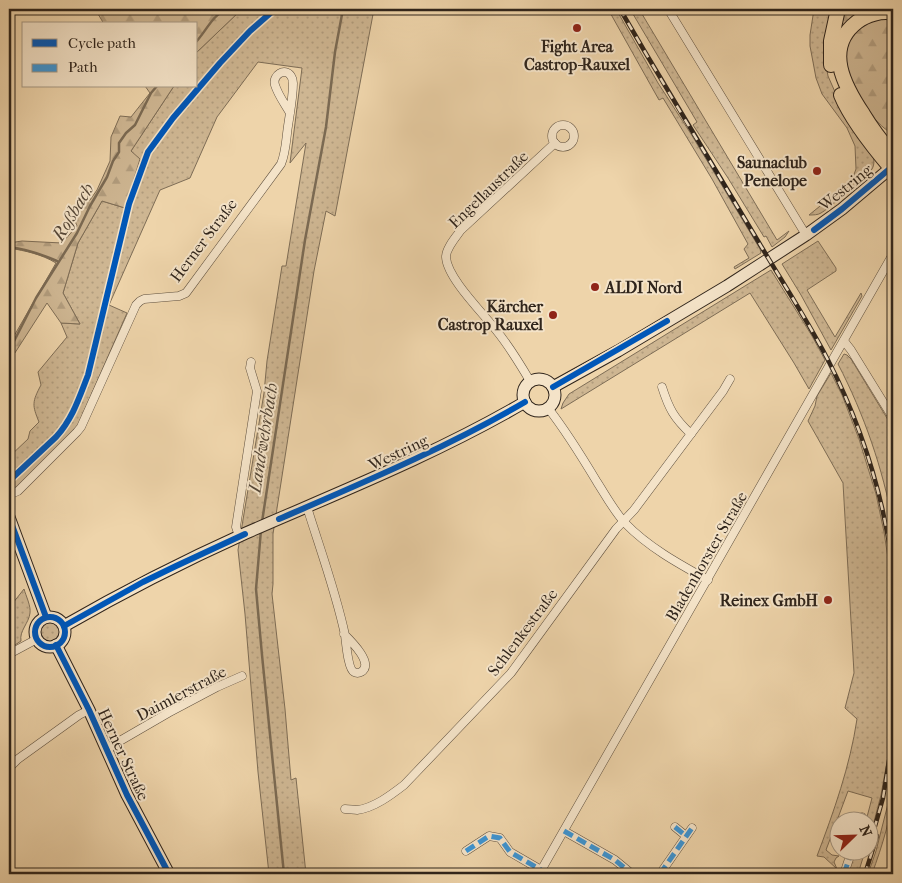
<svg xmlns="http://www.w3.org/2000/svg" width="902" height="883" font-family="'IM FELL French Canon',serif">
  <defs>
    <pattern id="green-dots" width="8" height="8" patternUnits="userSpaceOnUse" patternTransform="scale(1.25)"><rect width="8" height="8" fill="#ceb692"/><path d="M2 2h.1M6 6h.1" fill="none" stroke="#b19c7d" stroke-width="1.8" stroke-linecap="round"/></pattern>
    <pattern id="forest-firs" width="22" height="20" patternUnits="userSpaceOnUse" patternTransform="scale(1.25)"><rect width="22" height="20" fill="#ceb692"/><path d="M5 1l3.5 6h-7zM16 11l3.5 6h-7z" fill="#b19c7d"/></pattern>
  </defs>
  <rect width="100%" height="100%" fill="#eed4aa"/>
  <filter id="stains"><feTurbulence type="fractalNoise" baseFrequency=".004" numOctaves="4"/><feColorMatrix values="0 0 0 0 .2 0 0 0 0 .09 0 0 0 0 .02 0 0 0 .5 -.17"/></filter>
  <radialGradient id="worn" r=".72"><stop offset=".6" stop-color="#630" stop-opacity="0"/><stop offset="1" stop-color="#630" stop-opacity=".3"/></radialGradient>
  <g fill="url(#green-dots)" stroke="#7e6d56">
    <path d="M242,9H374L335,216L326,211L314,271L273,534V584L272,594L285,709L291,780L296,778L306,874H269L258,772L245,614L238,550L264,393L267,361L282,266H286L306,143L290,163L302,68L258,62L217,117L190,178L160,190L109,305L127,313L78,425L75,429L17,487L9,489V457L28,439L30,431L39,422C32,405 32,402 41,385L38,372L67,337L61,323L80,324L63,293L78,243L102,201L125,208L131,151L174,86H196V53Z"/>
    <path d="M608,9H616L658,83L691,134L760,249L761,253L735,269L734,267L749,258L744,249L748,244L712,179L663,98L659,100Z"/>
    <path d="M630,9H639L777,240L789,231L785,237L772,247L766,236L764,237L728,178L693,125L697,122Z"/>
    <path d="M814,9H832L826,65L828,76L839,101L872,153C874,158 875,164 872,169C869,174 827,210 821,213C818,215 813,215 809,215L852,180L856,169L855,146L847,128L822,94L816,78L810,46V35Z"/>
    <path d="M818,241L836,268V271L807,290L835,337L861,293L862,296L831,350L801,295L782,264Z"/>
    <path d="M771,270L812,336L825,360L809,389L794,363L750,293L561,409L563,403L569,394Z"/>
    <path d="M844,354L847,355L851,359L893,428V524C883,469 864,414 838,364Z"/>
    <path d="M831,373L842,395L859,439L876,494L884,532L892,584L893,711L888,756L881,795L870,837V820H865L866,817H867L872,798L848,791L826,850L832,855L839,856L836,858L834,862L837,869L824,857L817,856C834,811 850,766 857,719L845,708L854,673L843,483L808,421L815,406L817,396Z"/>
    <path d="M24,589C26,596 31,606 30,613C29,623 19,631 21,641L9,649V608Z"/>
    <circle cx="50" cy="632" r="11"/>
    <path d="M893,784C893,814 882,846 872,874H868L876,851Z"/>
    <path d="M855,851H865L858,874H847Z"/>
  </g>
  <g fill="url(#forest-firs)" stroke="#7e6d56">
    <path d="M95,9H242L196,53V24H104Z"/>
    <path d="M840,9H870L839,39Z"/>
    <path d="M893,17V134C873,124 851,88 846,66C844,60 846,49 848,43C850,35 859,28 864,21Z"/>
    <path d="M145,86H174L131,151L140,159L125,208L102,201L78,243L63,293L80,324L61,323L47,303L11,359C8,354 8,349 10,343L56,263C41,254 26,251 9,248V243L22,241L62,243L77,226L73,216L83,203L90,200L97,190L110,161L111,137L120,116L131,117L150,93Z"/>
  </g>
  <g fill="none" stroke-linecap="round" stroke-linejoin="round">
    <g stroke="#7b6a53" stroke-width="2.5">
      <path d="M196,42C206,31 213,15 226,9"/>
      <path d="M9,247C26,249 41,254 57,261"/>
      <path d="M9,351L36,298L77,233L90,206L107,177L113,161L119,152V143L126,133L135,125L151,93L157,86"/>
      <path d="M262,522L305,240L326,127L335,52L343,9"/>
      <path d="M261,530L256,589L262,655L284,874"/>
    </g>
    <g stroke="#5f503f" stroke-width="9">
      <g id="minor">
        <path d="M668,9L806,235"/>
        <circle cx="563" cy="136" r="11"/>
        <path d="M844,341L851,350L893,418"/>
        <path d="M530,381C520,364 509,346 496,330C483,313 447,278 446,257C446,248 456,237 461,230L555,143"/>
        <path d="M662,387C669,409 674,418 691,434"/>
        <path d="M548,408C566,431 582,457 597,482C606,496 614,511 625,523C648,547 679,564 708,580"/>
        <path d="M9,495L18,491L77,432L81,427L136,305L140,301L144,299L179,296L186,293L281,164C286,152 286,139 288,126C290,112 293,97 293,83C293,80 293,79 291,76C285,67 272,75 275,85C278,95 285,104 290,113"/>
        <path d="M307,507C320,549 336,592 345,635C346,642 348,669 354,672C356,673 359,673 361,672C375,664 350,640 344,634"/>
        <path d="M239,536L236,527L257,391L250,368L251,362"/>
        <path d="M9,654L37,639"/>
        <path d="M106,749L168,713L217,687L242,676"/>
        <path d="M9,768L18,759L79,715L89,710"/>
        <path d="M345,809C349,809 354,810 357,810C374,808 391,795 404,785L511,673L616,529L634,510L723,391L730,379"/>
        <path d="M861,820L862,817"/>
        <path d="M675,827L686,836"/>
        <path d="M564,831L615,860L632,874"/>
        <path d="M466,851L489,836L500,838L510,852L541,870"/>
        <path d="M539,874L893,254"/>
        <path d="M660,874L692,828"/>
        <path d="M844,874L852,850"/>
      </g>
    </g>
    <g stroke="#2f241b" stroke-width="13">
      <g id="secondary">
        <circle cx="539" cy="395" r="16"/>
        <path d="M553,387L618,351L727,286L806,235L842,209L893,166"/>
        <path d="M9,517L46,617"/>
        <circle cx="50" cy="632" r="15"/>
        <path d="M64,626C123,592 184,561 246,533C340,492 436,454 525,402"/>
        <path d="M56,645L89,710L127,795L169,874"/>
      </g>
    </g>
    <g stroke="#2f241b" stroke-width="16">
      <g id="motorway">
        <path d="M893,13C882,10 866,15 857,22C823,48 845,87 863,114C872,129 882,142 893,155"/>
        <path d="M831,65V41L838,9"/>
        <path d="M841,95C851,119 874,148 891,168"/>
      </g>
    </g>
    <use href="#minor" stroke="#f4e3c8" stroke-width="8"/>
    <use href="#secondary" stroke="#f4e3c8" stroke-width="11"/>
    <use href="#motorway" stroke="#eed4aa" stroke-width="14"/>
    <g stroke="#2f241b" stroke-width="4.5">
      <g id="rail">
        <path d="M620,9L645,52C682,115 720,178 758,241C781,280 806,318 827,358C861,424 884,497 893,570"/>
        <path d="M870,844L883,798L893,736"/>
        <path d="M865,874L877,836"/>
      </g>
    </g>
    <use href="#rail" stroke="#f4e3c8" stroke-width="2.5" stroke-dasharray="8" stroke-linecap="butt"/>
    <g stroke="#3d95d4" stroke-width="5" stroke-dasharray="10 5" stroke-linecap="butt">
      <path d="M861,820L862,817"/>
      <path d="M675,827L686,836"/>
      <path d="M564,831L615,860L632,874"/>
      <path d="M466,851L489,836L500,838L510,852L541,870"/>
      <path d="M660,874L692,828"/>
      <path d="M844,874L852,850"/>
    </g>
    <g stroke="#f4e3c8" stroke-width="9">
      <g id="cycleway">
        <path d="M814,230L842,209L893,166"/>
        <path d="M553,387L667,321"/>
        <path d="M9,481L56,437C73,418 79,398 88,375L129,204L148,152L173,118L220,63L250,31L275,9"/>
        <path d="M9,517L46,617"/>
        <path d="M279,519C362,483 446,448 525,402"/>
        <circle cx="50" cy="632" r="15"/>
        <path d="M64,626L143,582L176,566L245,534"/>
        <path d="M56,645L89,710L127,795L169,874"/>
      </g>
    </g>
    <use href="#cycleway" stroke="#0057b8" stroke-width="6"/>
  </g>
  <g fill="#8f2418" stroke="#f4e3c8" stroke-width="2">
    <circle cx="577" cy="28" r="5"/>
    <circle cx="817" cy="171" r="5"/>
    <circle cx="595" cy="287" r="5"/>
    <circle cx="553" cy="315" r="5"/>
    <circle cx="828" cy="600" r="5"/>
  </g>
  <g text-anchor="middle" stroke-width="4" stroke-linejoin="round" paint-order="stroke">
    <g font-size="16" font-weight="bold" fill="#2f241b" stroke="#f4e3c8" text-anchor="end">
      <text x="577" y="52" text-anchor="middle">Fight Area<tspan x="577" dy="18">Castrop-Rauxel</tspan></text>
      <text x="807" y="168">Saunaclub<tspan x="807" dy="18">Penelope</tspan></text>
      <text x="605" y="293" text-anchor="start">ALDI Nord</text>
      <text x="543" y="312">Kärcher<tspan x="543" dy="18">Castrop Rauxel</tspan></text>
      <text x="818" y="606">Reinex GmbH</text>
    </g>
    <g font-size="16" fill="#2f241b" stroke="#f4e3c8">
      <text transform="translate(845 187) rotate(-39)" y="6">Westring</text>
      <text transform="translate(488 189) rotate(-44)" y="6">Engellaustraße</text>
      <text transform="translate(203 240) rotate(-53)" y="6">Herner Straße</text>
      <text transform="translate(398 452) rotate(-25)" y="6">Westring</text>
      <text transform="translate(706 556) rotate(-60)" y="6">Bladenhorster Straße</text>
      <text transform="translate(522 632) rotate(-53)" y="6">Schlenkestraße</text>
      <text transform="translate(181 693) rotate(-28)" y="6">Daimlerstraße</text>
      <text transform="translate(124 754) rotate(65)" y="6">Herner Straße</text>
    </g>
    <g font-size="18" font-style="italic" fill="#554737" stroke="#f4e3c8">
      <text transform="translate(73 212) rotate(-59)" y="6">Roßbach</text>
      <text transform="translate(263 438) rotate(-81)" y="6">Landwehrbach</text>
    </g>
  </g>
  <rect width="902" height="883" fill="none" stroke="#eed4aa" stroke-width="30"/>
  <rect x="10" y="10" width="882" height="863" fill="none" stroke="#2f241b" stroke-width="2.5"/>
  <rect x="15" y="15" width="872" height="853" fill="none" stroke="#2f241b"/>
  <rect x="22" y="22" width="175" height="65" fill="#f4e3c8" stroke="#a59783"/>
  <rect x="32" y="39" width="25" height="8" fill="#0057b8" stroke="#a59783"/>
  <text x="68" y="48" font-size="15" fill="#2f241b">Cycle path</text>
  <rect x="32" y="64" width="25" height="8" fill="#3d95d4" stroke="#a59783"/>
  <text x="68" y="72" font-size="15" fill="#2f241b">Path</text>
  <g transform="translate(854 836) rotate(67)"><circle r="24" fill="#f4e3c8" stroke="#a59783"/>
  <path d="M0-4L9 19L0 12L-9 19Z" fill="#8f2418"/>
  <text y="-8" font-size="14" font-weight="bold" text-anchor="middle" fill="#2f241b">N</text>
  </g>
  <rect width="100%" height="100%" filter="url(#stains)"/>
  <rect width="100%" height="100%" fill="url(#worn)"/>
</svg>
